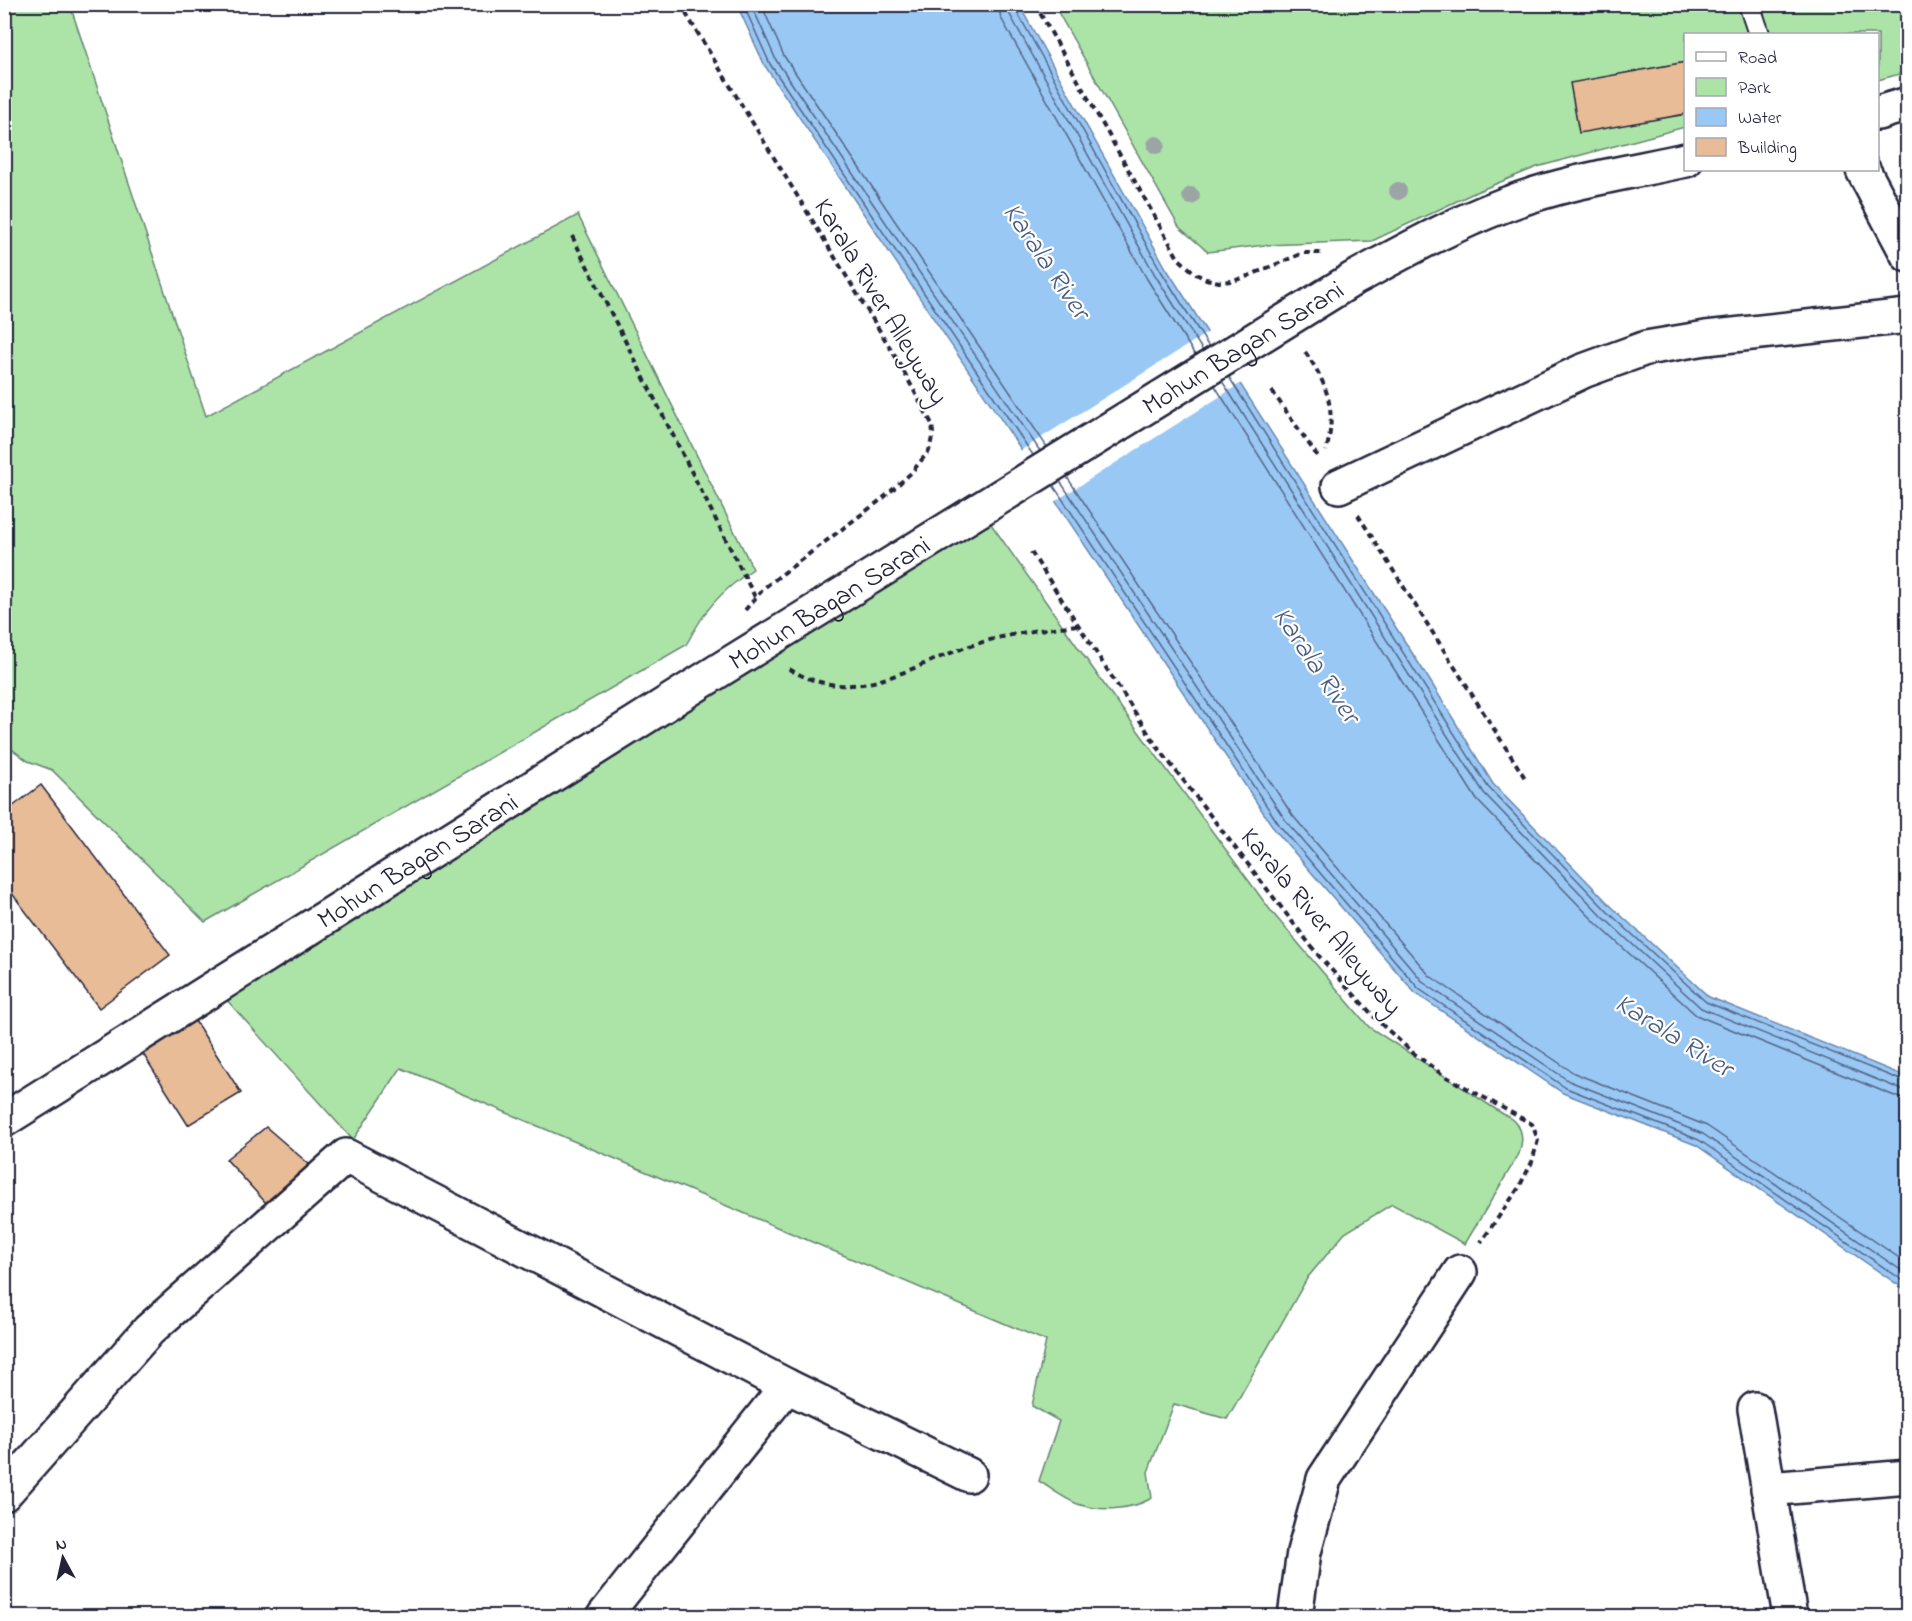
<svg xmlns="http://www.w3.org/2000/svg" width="1912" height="1621" font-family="'Indie Flower',sans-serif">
  <rect width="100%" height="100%" fill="#fff"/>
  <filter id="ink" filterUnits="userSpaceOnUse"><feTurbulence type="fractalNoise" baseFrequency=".0167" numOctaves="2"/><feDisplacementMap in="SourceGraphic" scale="12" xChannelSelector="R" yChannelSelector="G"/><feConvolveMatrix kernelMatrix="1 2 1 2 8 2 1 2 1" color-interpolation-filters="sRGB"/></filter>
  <g filter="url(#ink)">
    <g fill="#ace4a8" stroke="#678372" stroke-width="1.5">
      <path d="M5,4L70,5L206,416L578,215L753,569C719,593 706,608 686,645L205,922L52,770L28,761L5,744Z"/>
      <path d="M1054,5H1907V72L1878,80V34H1686L1685,127L1537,167L1476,192L1372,241L1265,245L1208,252L1179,227Z"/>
      <path d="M984,514L1108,690L1271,911L1369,1027L1503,1114C1522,1121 1525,1137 1519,1154L1465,1244L1392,1204L1345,1233L1308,1277L1227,1419L1174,1404L1148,1472L1152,1498C1133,1509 1103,1512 1081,1505C1067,1501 1052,1489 1039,1481L1059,1421L1032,1406L1046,1341L401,1068L353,1140L224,997Z"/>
    </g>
    <path fill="#9ac8f5" stroke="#6a86ab" stroke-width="1.5" d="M737,5H1019L1166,268L1432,684L1493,784L1612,907L1709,997L1907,1077V1291L1696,1145L1563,1093L1415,993L1275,830L765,66Z"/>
    <path fill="#fff" d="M1210,331L1243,382L1054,502L1020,451Z"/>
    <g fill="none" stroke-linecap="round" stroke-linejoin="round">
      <g stroke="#526485" stroke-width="1.5">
        <path d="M743,4L770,64L1033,455"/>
        <path d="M751,4L776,60L1040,451"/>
        <path d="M761,4L784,56L1047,447"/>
        <path d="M998,4L1001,18L1147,279L1195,355"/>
        <path d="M1007,4L1009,13L1155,275L1203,351"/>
        <path d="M1015,4L1016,10L1161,271L1209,347"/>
        <path d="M1229,377L1488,787L1608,912L1706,1002L1908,1083"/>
        <path d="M1222,381L1484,793L1603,917L1701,1008L1900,1089L1908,1090"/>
        <path d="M1215,386L1477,800L1596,923L1696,1015L1897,1097L1908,1099"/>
        <path d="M1067,477L1293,816L1430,976L1574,1073L1707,1126L1908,1264"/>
        <path d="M1060,481L1286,821L1424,983L1569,1081L1703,1134L1908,1275"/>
        <path d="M1053,485L1280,826L1419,989L1566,1088L1699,1140L1908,1284"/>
      </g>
    </g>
    <g fill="#e7bc97" stroke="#22223b" stroke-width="1.5">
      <path d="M1686,62V114L1579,133L1570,83Z"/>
      <path d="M41,785L170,955L99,1008L4,883V813Z"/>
      <path d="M190,1013L241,1093L188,1125L138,1046Z"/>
      <path d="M266,1127L310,1165L267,1204L226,1159Z"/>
    </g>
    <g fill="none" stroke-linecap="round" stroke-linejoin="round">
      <g stroke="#22223b" stroke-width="24">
        <path id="lane" d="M1749,4L1759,34"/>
      </g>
      <g stroke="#22223b" stroke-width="38">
        <g id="street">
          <path d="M1863,170L1908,255"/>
          <path d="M1339,486L1583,371L1646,348L1706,338L1908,316"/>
          <path d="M1755,1409L1790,1616"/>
          <path d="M1768,1489L1908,1477"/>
          <path d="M4,1494L149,1330L346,1156L787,1386L969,1475"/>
          <path d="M604,1616L787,1386"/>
          <path d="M1295,1616L1304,1552L1324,1479L1460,1272"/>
        </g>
      </g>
      <g stroke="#22223b" stroke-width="38">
        <g id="secondary">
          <path d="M1878,113L1908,104"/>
          <path id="s1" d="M4,1120L723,668L1353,279C1403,252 1451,225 1504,205C1563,182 1625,173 1686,160"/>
        </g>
      </g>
      <g stroke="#22223b" stroke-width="4" stroke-dasharray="6 4.5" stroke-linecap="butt">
        <path d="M680,4L897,359L932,424L933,433L929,451L911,473L882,499L765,587L745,610"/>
        <path d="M1035,4L1178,258L1196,274L1206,279L1219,282L1233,281L1248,276L1303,253H1322"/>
        <path d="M572,236L755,597"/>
        <path d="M1305,352C1328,384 1337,412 1326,451"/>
        <path d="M1272,391L1318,457"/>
        <path d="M1358,515L1525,778"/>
        <path d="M1031,552L1156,745L1318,955L1379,1022L1412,1052L1443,1075L1532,1124L1538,1140L1532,1162L1518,1189L1481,1242"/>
        <path d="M789,669C857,709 909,665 973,645C1007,634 1042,629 1078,625"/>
      </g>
      <use href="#lane" stroke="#fff" stroke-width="20"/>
      <use href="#street" stroke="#fff" stroke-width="33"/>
      <use href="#secondary" stroke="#fff" stroke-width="33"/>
    </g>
    <g fill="#9ca5a5">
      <circle cx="1156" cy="145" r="9"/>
      <circle cx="1398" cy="191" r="9"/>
      <circle cx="1191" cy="196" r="9"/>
    </g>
  </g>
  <g text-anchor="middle" stroke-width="4.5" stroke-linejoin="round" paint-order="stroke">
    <g font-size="27" fill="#22223b" stroke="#fff">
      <text transform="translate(882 301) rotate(59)" y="9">Karala River Alleyway</text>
      <text dy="9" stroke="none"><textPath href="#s1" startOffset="1460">Mohun Bagan Sarani</textPath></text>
      <text dy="9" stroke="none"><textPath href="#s1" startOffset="974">Mohun Bagan Sarani</textPath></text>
      <text dy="9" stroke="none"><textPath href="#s1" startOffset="488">Mohun Bagan Sarani</textPath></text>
      <text transform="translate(1322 921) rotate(50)" y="9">Karala River Alleyway</text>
    </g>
    <g font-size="28" font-style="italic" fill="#4c5c7c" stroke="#fff">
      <text transform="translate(1048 260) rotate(56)" y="10">Karala River</text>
      <text transform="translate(1318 664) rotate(56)" y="10">Karala River</text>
      <text transform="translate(1675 1034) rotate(32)" y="10">Karala River</text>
    </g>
  </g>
  <rect width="1912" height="1621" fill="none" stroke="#fff" stroke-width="24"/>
  <rect x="12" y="12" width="1888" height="1597" fill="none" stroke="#22223b" stroke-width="2" filter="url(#ink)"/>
  <rect x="1684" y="33" width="195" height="138" fill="#ffffff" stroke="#a7a7b1" stroke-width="1.5"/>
  <rect x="1696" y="52" width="30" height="9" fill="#ffffff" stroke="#a7a7b1" stroke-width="1.5"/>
  <text x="1738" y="63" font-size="18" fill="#22223b">Road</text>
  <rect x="1696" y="78" width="30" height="18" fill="#ace4a8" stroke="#a7a7b1" stroke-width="1.5"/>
  <text x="1738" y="93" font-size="18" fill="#22223b">Park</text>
  <rect x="1696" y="108" width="30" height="18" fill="#9ac8f5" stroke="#a7a7b1" stroke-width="1.5"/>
  <text x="1738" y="123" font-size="18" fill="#22223b">Water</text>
  <rect x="1696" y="138" width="30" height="18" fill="#e7bc97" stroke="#a7a7b1" stroke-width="1.5"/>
  <text x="1738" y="153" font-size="18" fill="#22223b">Building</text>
  <g transform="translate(63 1558) rotate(352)" stroke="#ffffff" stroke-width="4.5" paint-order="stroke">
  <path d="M0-4.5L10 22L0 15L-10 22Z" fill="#22223b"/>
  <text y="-9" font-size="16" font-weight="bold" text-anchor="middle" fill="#22223b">N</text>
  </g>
</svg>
